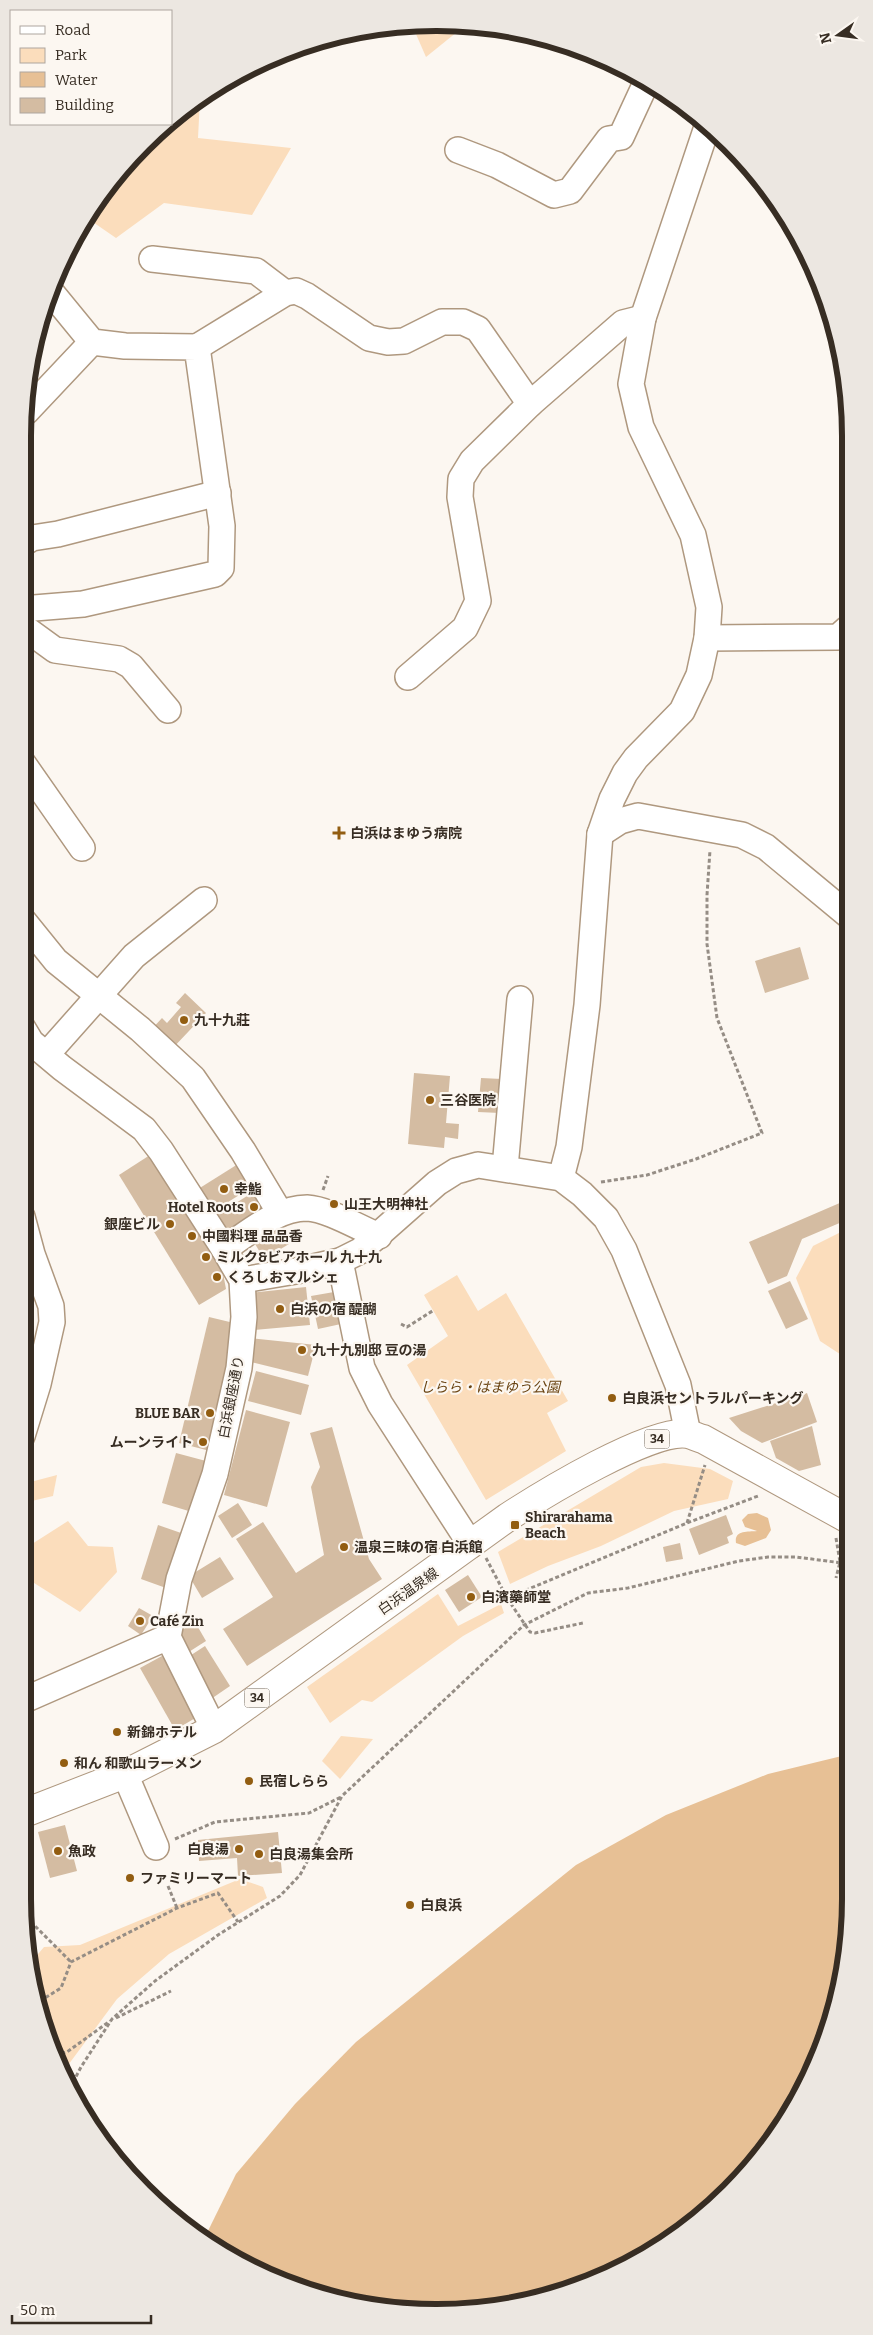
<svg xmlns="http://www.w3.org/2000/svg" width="873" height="2335" font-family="Bitter,'Noto Sans JP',serif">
  <rect width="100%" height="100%" fill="#fcf7f1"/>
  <g fill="#fbddbc">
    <path d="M454,24L457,32L426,57L412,25Z"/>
    <path d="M200,99L198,138L291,148L252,215L164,203L116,238L87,218L108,184L164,125L171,124V120Z"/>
    <path d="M849,1228V1360L820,1341L796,1278L813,1246Z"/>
    <path d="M457,1275L478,1311L506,1293L568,1401L547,1413L566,1451L486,1500L407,1365L448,1336L424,1295Z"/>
    <path d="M664,1463L710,1469L733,1481L728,1499L674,1511L601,1546L548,1566L510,1584L498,1552L641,1467Z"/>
    <path d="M57,1475L53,1496L23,1503V1484Z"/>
    <path d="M68,1521L88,1546L113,1547L117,1572L80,1612L23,1576V1558L32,1544Z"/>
    <path d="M438,1594L458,1626L501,1604L504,1613L463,1636L372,1702L362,1700L330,1723L307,1687Z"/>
    <path d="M341,1736L373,1739L340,1779L322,1761Z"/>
    <path d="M240,1879L263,1887L267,1898L169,1954L117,1999L63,2072L45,2032L33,1960L44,1947L80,1945Z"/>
  </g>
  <g fill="#e7c095">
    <path d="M757,1513L768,1518L771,1530L766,1538L745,1546L736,1543C734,1530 747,1532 757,1531L745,1527L742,1520L748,1514Z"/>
    <path d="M850,1754V1898L836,2006L808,2082L765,2150L666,2243L595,2281L518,2304L382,2309L304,2291L230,2257L205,2237L236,2174L295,2104L356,2042L576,1865L666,1815L768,1774Z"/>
  </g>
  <g fill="#d4bca2">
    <path d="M800,947L809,979L765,993L755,961Z"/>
    <path d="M185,993L206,1013L171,1050L150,1031L162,1018L167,1023L181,1007L176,1003Z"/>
    <path d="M414,1073L450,1076L446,1123L459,1124L458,1139L445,1137L444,1148L408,1144Z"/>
    <path d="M481,1078L502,1079L500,1113L478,1112Z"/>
    <path d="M150,1155L223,1273L226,1289L199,1305L119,1175Z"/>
    <path d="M238,1164L252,1187L209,1214L195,1191Z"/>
    <path d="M255,1191L269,1213L225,1240L212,1218Z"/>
    <path d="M849,1199V1219L802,1239L787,1276L768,1284L749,1242Z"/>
    <path d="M277,1224L289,1244L264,1259L252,1239Z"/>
    <path d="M790,1281L808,1319L786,1329L768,1291Z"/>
    <path d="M306,1287L310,1325L253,1330L249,1293Z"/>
    <path d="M334,1292L341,1324L318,1329L311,1296Z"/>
    <path d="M209,1317L238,1324L210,1451L179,1443Z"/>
    <path d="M248,1338L316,1345L308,1376L243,1360Z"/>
    <path d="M256,1371L309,1385L301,1415L248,1401Z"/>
    <path d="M807,1393L817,1422L762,1443L741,1431L729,1418Z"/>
    <path d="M246,1410L290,1422L267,1507L224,1495Z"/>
    <path d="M812,1426L821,1465L799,1471L776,1458L770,1441Z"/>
    <path d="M332,1427L369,1559L382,1579L247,1666L223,1629L273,1597L236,1539L263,1522L296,1573L324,1555L311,1487L320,1467L310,1433Z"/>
    <path d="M176,1453L206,1461L192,1512L162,1503Z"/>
    <path d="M238,1503L252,1525L232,1538L218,1516Z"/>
    <path d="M726,1515L733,1534L727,1537L729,1543L699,1555L689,1529Z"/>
    <path d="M158,1525L184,1534L166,1588L141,1579Z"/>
    <path d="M680,1543L683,1559L666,1562L663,1547Z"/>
    <path d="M220,1557L234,1579L202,1598L189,1576Z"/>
    <path d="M468,1575L482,1597L459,1612L445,1590Z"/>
    <path d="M139,1608L153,1616L141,1635L128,1626Z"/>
    <path d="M195,1622L206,1641L184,1655L172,1636Z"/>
    <path d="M205,1646L230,1686L211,1699L185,1659Z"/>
    <path d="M162,1656L197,1717L175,1730L140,1668Z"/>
    <path d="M65,1825L77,1871L50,1878L38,1832Z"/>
    <path d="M278,1832L282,1873L238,1876L237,1858L199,1861L198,1840Z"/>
  </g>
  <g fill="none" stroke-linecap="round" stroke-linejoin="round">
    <g stroke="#af987f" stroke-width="28">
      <g id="minor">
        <path d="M458,150L497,165L554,195L570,191L609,139L621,137L646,83"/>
        <path d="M152,259L256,271L285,293"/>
        <path d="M197,347L285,293L296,291L307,296L369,338L388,342L404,341L442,322H463L478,329L530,404"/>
        <path d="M26,412L92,342"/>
        <path d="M22,544L32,538L58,534L218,493"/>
        <path d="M22,609L83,604L215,574L221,568L222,526L197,347L125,346L92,342L51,292"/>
        <path d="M22,626L55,650L119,659L131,666L168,710"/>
        <path d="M707,638L838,637L847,629"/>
        <path d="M408,677L465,628L478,601L460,497L461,479L472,461L530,404L623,323L643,318"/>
        <path d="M22,762L82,848"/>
        <path d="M600,834L620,821L638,816L742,835L766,847L848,915"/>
        <path d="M22,919L56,961L140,1029L193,1078L243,1151L280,1213"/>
        <path d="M22,1027L31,1042L62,1068L144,1129L161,1151L224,1249L242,1280L244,1317L239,1368L215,1474L179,1579L168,1637L214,1729"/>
        <path d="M47,1054L134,956L204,900"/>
        <path d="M505,1168L520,999"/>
        <path d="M561,1178L569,1147L587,1005L600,834L612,799L625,773L636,758L682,711L699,675L707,638L709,607L693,535L641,427L631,384L643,318L707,127"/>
        <path d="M22,1217L32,1254L51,1306L52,1322L38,1384L22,1436"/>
        <path d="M224,1249C249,1233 276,1208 307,1208C328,1209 359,1228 379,1236"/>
        <path d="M340,1261L362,1368L380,1404L471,1545"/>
        <path d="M242,1280L296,1271L340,1261L360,1251L437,1183L456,1171L478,1165L561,1178L582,1194L606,1218L624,1250L678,1385L688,1434"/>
        <path d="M22,1701L168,1637"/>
        <path d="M125,1774L156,1847"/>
      </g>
    </g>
    <g stroke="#af987f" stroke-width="30">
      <path id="major" d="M22,1814L125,1774L214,1729L508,1517C542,1495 651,1428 688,1434C693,1435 698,1438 703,1439L850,1520"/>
    </g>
    <g stroke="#958d85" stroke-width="3" stroke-dasharray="4 2.5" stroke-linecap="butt">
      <path d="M601,1182L647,1175L696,1159L762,1133L717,1018L707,944V895L710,850"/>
      <path d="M323,1190L328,1176"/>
      <path d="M401,1324L407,1327L434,1310"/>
      <path d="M687,1523L705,1465"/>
      <path d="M836,1538L840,1562L836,1578"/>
      <path d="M486,1558L507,1598L687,1523L758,1496"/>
      <path d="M507,1598L530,1632L535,1633L583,1623"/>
      <path d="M175,1839L215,1822L309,1813L341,1797"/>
      <path d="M168,1886L177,1908"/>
      <path d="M26,1917L71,1962"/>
      <path d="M40,2001L61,1988L71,1962L177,1908L218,1893L238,1922"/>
      <path d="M116,2018L171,1991"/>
      <path d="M55,2055L67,2052L110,2021"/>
      <path d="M70,2088L81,2067L112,2019L155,1981L218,1935L280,1896L300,1875L342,1796L524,1625L588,1593L628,1588L739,1561L768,1557H796L850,1564"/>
    </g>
    <use href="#minor" stroke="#fff" stroke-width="25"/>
    <use href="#major" stroke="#fff" stroke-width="28"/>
  </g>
  <g fill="#925d11" stroke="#fcf7f1" stroke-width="2">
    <path d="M336.5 825.5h5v5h5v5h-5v5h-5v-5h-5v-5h5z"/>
    <circle cx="184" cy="1020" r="5"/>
    <circle cx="430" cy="1100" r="5"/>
    <circle cx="224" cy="1189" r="5"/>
    <circle cx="334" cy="1204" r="5"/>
    <circle cx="254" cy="1207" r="5"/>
    <circle cx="170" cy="1224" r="5"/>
    <circle cx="192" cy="1236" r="5"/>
    <circle cx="206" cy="1257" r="5"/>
    <circle cx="217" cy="1277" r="5"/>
    <circle cx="280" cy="1309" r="5"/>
    <circle cx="302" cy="1350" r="5"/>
    <circle cx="612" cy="1398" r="5"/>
    <circle cx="210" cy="1413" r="5"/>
    <circle cx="203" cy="1442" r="5"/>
    <rect x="510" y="1520" width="10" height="10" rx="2.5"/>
    <circle cx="344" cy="1547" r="5"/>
    <circle cx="471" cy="1597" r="5"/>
    <circle cx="140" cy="1621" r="5"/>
    <circle cx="117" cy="1732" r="5"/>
    <circle cx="64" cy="1763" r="5"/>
    <circle cx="249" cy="1781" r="5"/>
    <circle cx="239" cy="1849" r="5"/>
    <circle cx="58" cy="1851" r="5"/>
    <circle cx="259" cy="1854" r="5"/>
    <circle cx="130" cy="1878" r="5"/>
    <circle cx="410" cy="1905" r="5"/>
  </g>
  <g text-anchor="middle" stroke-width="4.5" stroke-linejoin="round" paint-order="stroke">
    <g fill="#fcf7f1" stroke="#726a61" stroke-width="1">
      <rect x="644.5" y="1429.5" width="25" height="19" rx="4"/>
      <rect x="244.5" y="1688.5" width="25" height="19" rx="4"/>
    </g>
    <g font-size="12" font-weight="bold" fill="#372d23">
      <text x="657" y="1443">34</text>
      <text x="257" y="1702">34</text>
    </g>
    <g font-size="14" font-weight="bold" fill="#372d23" stroke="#fcf7f1" text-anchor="start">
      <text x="350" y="838">白浜はまゆう病院</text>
      <text x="194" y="1025">九十九莊</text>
      <text x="440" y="1105">三谷医院</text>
      <text x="234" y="1194">幸鮨</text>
      <text x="344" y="1209">山王大明神社</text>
      <text x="244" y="1212" text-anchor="end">Hotel Roots</text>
      <text x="160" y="1229" text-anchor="end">銀座ビル</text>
      <text x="202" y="1241">中國料理 品品香</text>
      <text x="216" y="1262">ミルク&amp;ビアホール 九十九</text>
      <text x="227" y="1282">くろしおマルシェ</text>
      <text x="290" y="1314">白浜の宿 醍醐</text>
      <text x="312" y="1355">九十九別邸 豆の湯</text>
      <text x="622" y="1403">白良浜セントラルパーキング</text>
      <text x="200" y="1418" text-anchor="end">BLUE BAR</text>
      <text x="193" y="1447" text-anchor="end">ムーンライト</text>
      <text x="525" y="1522">Shirarahama<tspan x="525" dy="16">Beach</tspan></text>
      <text x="354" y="1552">温泉三昧の宿 白浜館</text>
      <text x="481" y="1602">白濱藥師堂</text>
      <text x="150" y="1626">Café Zin</text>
      <text x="127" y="1737">新錦ホテル</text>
      <text x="74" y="1768">和ん 和歌山ラーメン</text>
      <text x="259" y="1786">民宿しらら</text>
      <text x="229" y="1854" text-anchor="end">白良湯</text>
      <text x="68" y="1856">魚政</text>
      <text x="269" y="1859">白良湯集会所</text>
      <text x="140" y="1883">ファミリーマート</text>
      <text x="420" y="1910">白良浜</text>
    </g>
    <g font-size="14" font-style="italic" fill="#6a4412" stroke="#fcf7f1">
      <text x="490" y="1392">しらら・はまゆう公園</text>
    </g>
    <g font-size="14" fill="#372d23" stroke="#fcf7f1">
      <text transform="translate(231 1397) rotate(-79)" y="5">白浜銀座通り</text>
      <text transform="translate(408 1591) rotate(-35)" y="5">白浜温泉線</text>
    </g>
  </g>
  <path d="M0 0H873V2335H0ZM436 31H437A405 405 0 0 1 842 436V1899A405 405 0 0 1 437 2304H436A405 405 0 0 1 31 1899V436A405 405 0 0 1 436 31Z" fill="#ece7e1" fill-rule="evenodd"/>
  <path fill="none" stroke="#372d23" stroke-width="6" d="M436 31H437A405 405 0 0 1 842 436V1899A405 405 0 0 1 437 2304H436A405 405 0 0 1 31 1899V436A405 405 0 0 1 436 31Z"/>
  <rect x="10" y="10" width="162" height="115" fill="#fcf7f1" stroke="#ada69f"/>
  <rect x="20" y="26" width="25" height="8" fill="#ffffff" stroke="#ada69f"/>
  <text x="55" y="35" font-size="15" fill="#372d23">Road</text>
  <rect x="20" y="48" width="25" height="15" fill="#fbddbc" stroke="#ada69f"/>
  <text x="55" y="60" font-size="15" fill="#372d23">Park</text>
  <rect x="20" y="72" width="25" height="15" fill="#e7c095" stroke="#ada69f"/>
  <text x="55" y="85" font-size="15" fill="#372d23">Water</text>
  <rect x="20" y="98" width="25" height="15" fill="#d4bca2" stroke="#ada69f"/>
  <text x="55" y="110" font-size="15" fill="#372d23">Building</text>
  <g transform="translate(838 35) rotate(256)" stroke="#fcf7f1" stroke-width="4" paint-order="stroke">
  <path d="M0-4L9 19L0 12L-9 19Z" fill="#372d23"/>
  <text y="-8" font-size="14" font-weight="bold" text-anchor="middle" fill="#372d23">N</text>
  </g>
  <path d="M12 2315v8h139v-8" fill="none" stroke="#372d23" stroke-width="2.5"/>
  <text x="20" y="2315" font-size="15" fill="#372d23" stroke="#fcf7f1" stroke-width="4" paint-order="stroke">50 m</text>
</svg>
